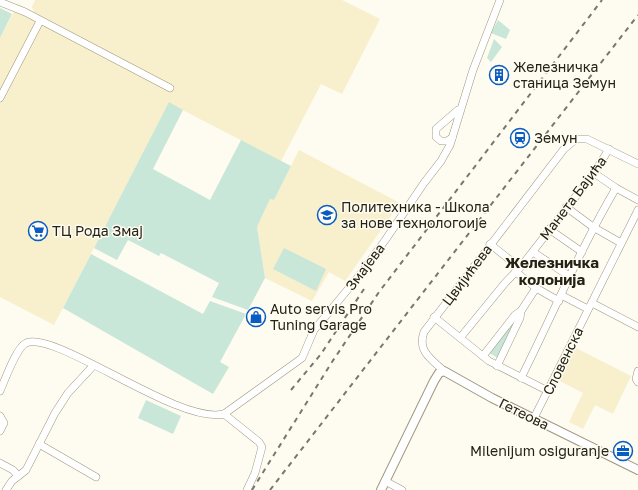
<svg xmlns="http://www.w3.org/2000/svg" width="638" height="490" font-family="'Golos Text',sans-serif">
  <rect width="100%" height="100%" fill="#fefbf0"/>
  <g fill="#f8efcd">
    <path d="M35,0H342L380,19L342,94L321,84L281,161L169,103L54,325L0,297V38L18,4L34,12L32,7Z"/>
    <path d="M299,150L400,203L345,281L329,272L312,301L265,278L257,227L270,199L274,200Z"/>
    <path d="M574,347L631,376L613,414L595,405L583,429L569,422L583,393L558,380Z"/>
  </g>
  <g fill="#c8e7d8">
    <path d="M0,8L12,14L0,38Z"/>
    <path d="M498,20L510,30L506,39L491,33Z"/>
    <path d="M494,39L502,47L491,62L487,58Z"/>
    <path d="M169,102L183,110L153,169L210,200L241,140L291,166L274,200L270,199L257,227L265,278L248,310L212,297L219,283L161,253L159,256L128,240L117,260L94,248Z"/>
    <path d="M284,248L326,269L316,291L273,269Z"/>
    <path d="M91,254L203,314L210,301L246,314L220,362L229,367L213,394L63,308Z"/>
    <path d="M514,319H517L498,358L489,353Z"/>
    <path d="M146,400L181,416L173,434L138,418Z"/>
  </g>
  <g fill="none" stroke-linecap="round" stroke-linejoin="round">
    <g stroke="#9f987f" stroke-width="8">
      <g id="minor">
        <path d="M0,2L25,12L170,88"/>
        <path d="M0,98L40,21"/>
        <path d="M452,138L447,141H441L436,137V129L458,110"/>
        <path d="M594,173L616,188L638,200"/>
        <path d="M566,207L593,227L621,243"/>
        <path d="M549,229L582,252"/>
        <path d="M490,244L520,268"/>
        <path d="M533,252L569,276"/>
        <path d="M516,272L536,288L559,301"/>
        <path d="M561,295L588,309"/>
        <path d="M592,303L638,327"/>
        <path d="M434,317L489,361L548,391"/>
        <path d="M460,338L505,283L523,264L594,173L609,149"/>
        <path d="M483,356L515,315L521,311L536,288"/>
        <path d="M497,366L520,318L521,311"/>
        <path d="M444,371C431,359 417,351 424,332L564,149L576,139H587L638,164"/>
        <path d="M638,371L636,379L638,382"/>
        <path d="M521,378C553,314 580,249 616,188"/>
        <path d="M0,391C5,380 16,348 26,343C56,330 178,425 224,414"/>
        <path d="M224,414L302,358L314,330L359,276L386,239L424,183L441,161L450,145L473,70L500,0"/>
        <path d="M224,414L259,442L262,447L255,473L247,490"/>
        <path d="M0,416L4,423L0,431"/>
        <path d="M534,418L638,210"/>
        <path d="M39,444L96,477"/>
        <path d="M0,463L13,470L18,476"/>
        <path d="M385,481L402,490"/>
        <path d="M6,490L12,481L26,470L55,413L68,393L93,366"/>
      </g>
    </g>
    <g stroke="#9f987f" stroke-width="10">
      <path id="tertiary" d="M381,490L434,381L439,373L444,371L492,398L638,470"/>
    </g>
    <use href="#minor" stroke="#fff" stroke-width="7"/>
    <use href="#tertiary" stroke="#fff" stroke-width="8"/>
    <g stroke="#79766c" stroke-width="2" stroke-dasharray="5 5" stroke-linecap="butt">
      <path d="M291,390L321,354L364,289"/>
      <path d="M252,490L332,362L379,292L602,0"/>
      <path d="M270,490L638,15"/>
    </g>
  </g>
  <defs>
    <g id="building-ring" transform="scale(1)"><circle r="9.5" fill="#fefbf0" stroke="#075cc5" stroke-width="1.5"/><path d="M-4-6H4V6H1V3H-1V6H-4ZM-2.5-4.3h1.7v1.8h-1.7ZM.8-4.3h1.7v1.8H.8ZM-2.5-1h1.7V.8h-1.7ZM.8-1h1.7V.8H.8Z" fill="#075cc5"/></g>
    <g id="station-ring" transform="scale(1)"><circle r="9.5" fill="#fefbf0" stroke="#075cc5" stroke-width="1.5"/><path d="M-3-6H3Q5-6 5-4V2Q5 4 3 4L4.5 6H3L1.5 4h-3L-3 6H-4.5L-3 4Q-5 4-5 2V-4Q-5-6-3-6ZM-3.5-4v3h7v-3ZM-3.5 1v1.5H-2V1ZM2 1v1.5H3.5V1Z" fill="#075cc5"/></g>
    <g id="school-ring" transform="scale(1)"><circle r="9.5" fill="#fefbf0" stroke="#075cc5" stroke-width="1.5"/><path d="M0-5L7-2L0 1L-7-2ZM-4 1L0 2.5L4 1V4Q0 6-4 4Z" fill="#075cc5"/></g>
    <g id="supermarket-ring" transform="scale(1)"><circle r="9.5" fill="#fefbf0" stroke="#075cc5" stroke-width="1.5"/><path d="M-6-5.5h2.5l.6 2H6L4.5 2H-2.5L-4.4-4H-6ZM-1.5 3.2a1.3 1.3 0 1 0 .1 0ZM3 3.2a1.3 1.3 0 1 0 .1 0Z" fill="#075cc5"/></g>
    <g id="shop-ring" transform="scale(1)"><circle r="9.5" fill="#fefbf0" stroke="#075cc5" stroke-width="1.5"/><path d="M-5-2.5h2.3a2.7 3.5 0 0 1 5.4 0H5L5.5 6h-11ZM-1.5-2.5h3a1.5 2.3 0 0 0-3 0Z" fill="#075cc5"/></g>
    <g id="office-ring" transform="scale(1)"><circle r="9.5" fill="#fefbf0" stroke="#075cc5" stroke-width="1.5"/><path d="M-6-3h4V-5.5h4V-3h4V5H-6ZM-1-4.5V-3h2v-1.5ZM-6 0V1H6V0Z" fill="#075cc5"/></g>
  </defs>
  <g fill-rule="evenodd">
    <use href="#building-ring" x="499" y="75"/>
    <use href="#station-ring" x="520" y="138"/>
    <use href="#school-ring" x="327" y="215"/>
    <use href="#supermarket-ring" x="38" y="231"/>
    <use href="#shop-ring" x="256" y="317"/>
    <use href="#office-ring" x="623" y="451"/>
  </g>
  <g text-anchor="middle" stroke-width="3" stroke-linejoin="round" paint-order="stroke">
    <g font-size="14" fill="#242117" stroke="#fefbf0" text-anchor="start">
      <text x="513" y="72">Железничка<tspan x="513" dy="16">станица Земун</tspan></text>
      <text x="534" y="143">Земун</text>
      <text x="341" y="212">Политехника - Школа<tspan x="341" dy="16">за нове технологоије</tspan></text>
      <text x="52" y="236">ТЦ Рода Змај</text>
      <text x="270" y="314">Auto servis Pro<tspan x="270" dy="16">Tuning Garage</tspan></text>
      <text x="609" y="456" text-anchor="end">Milenijum osiguranje</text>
    </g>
    <g font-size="14" fill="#242117" stroke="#fefbf0">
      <text transform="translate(573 198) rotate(-53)" y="5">Манета Бајића</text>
      <text transform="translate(365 267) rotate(-53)" y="5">Змајева</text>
      <text transform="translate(467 275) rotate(-53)" y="5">Цвијићева</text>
      <text transform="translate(563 361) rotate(-64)" y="5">Словенска</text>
      <text transform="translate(524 414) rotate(26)" y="5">Гетеова</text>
    </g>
    <g font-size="15" font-weight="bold" fill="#242117" stroke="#fefbf0">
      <text x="552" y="268">Железничка<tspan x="552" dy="17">колонија</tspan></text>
    </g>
  </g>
</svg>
